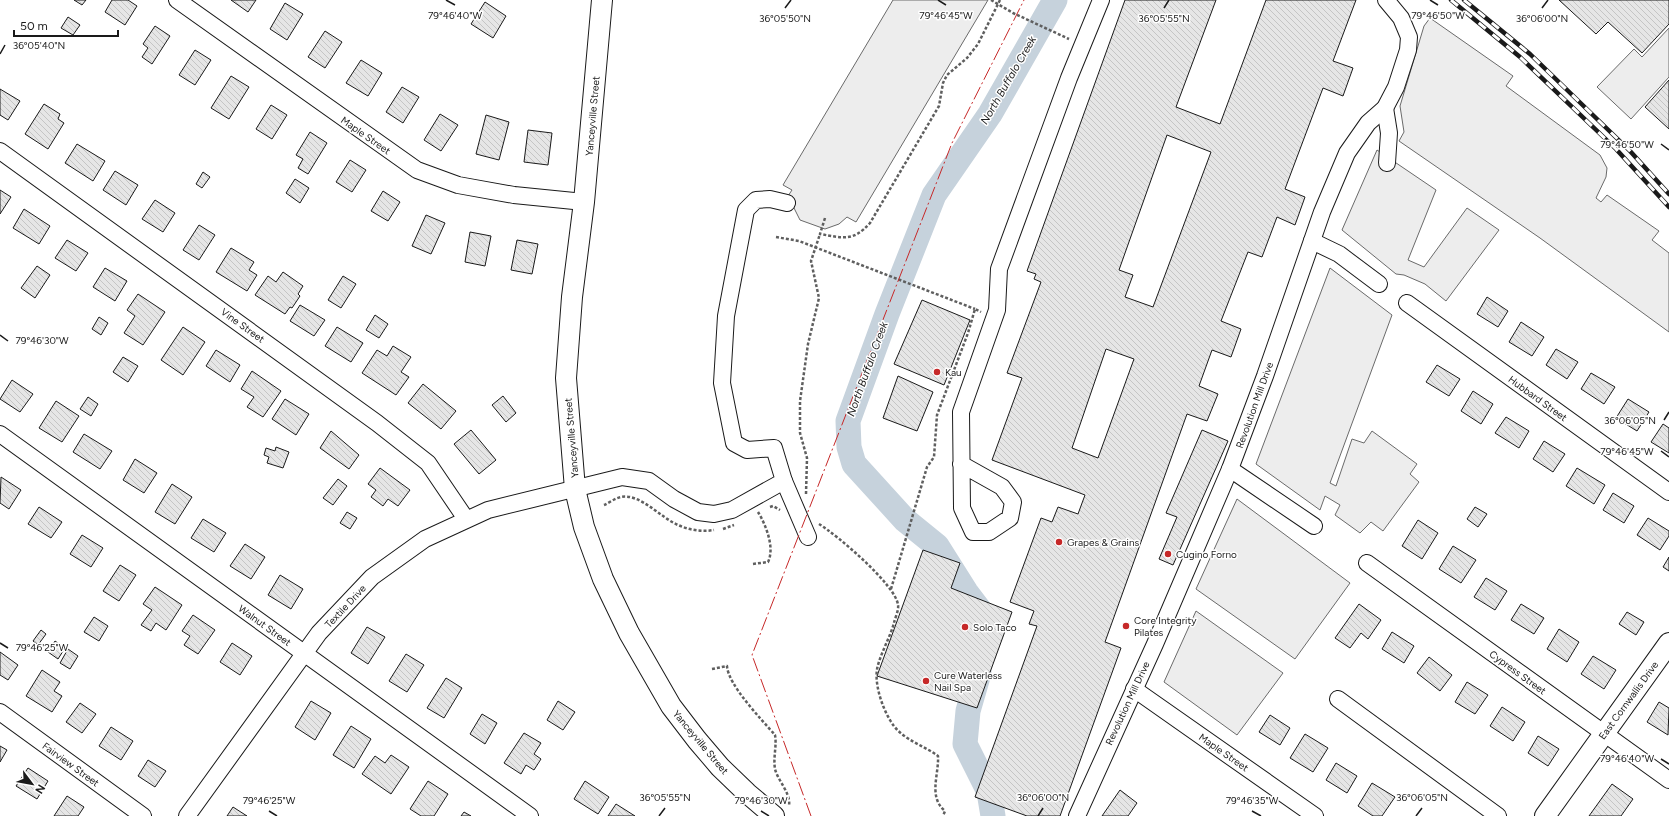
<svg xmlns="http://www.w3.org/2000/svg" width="1669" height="816" font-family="Figtree,sans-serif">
  <defs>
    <pattern id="building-back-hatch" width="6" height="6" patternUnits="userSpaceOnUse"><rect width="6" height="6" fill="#e6e6e6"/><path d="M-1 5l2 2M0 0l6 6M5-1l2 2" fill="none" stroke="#c5c5c5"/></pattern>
  </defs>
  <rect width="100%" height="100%" fill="#fff"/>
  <g fill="#ededed" stroke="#6a6a6a">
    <path d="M893,0H988L856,222L847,217L839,224L825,229L800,220L788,196L792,190L783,185Z"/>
    <path d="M1430,18L1513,76L1506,86L1600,155L1607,168L1606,177L1596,198L1601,202L1607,195L1659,231L1652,240L1669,253V332L1540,238L1399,141L1404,132L1400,106L1424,26Z"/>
    <path d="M1669,28V77L1631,119L1597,87L1634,49L1642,57Z"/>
    <path d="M1377,150L1436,190L1408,260L1424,267L1467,208L1499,230L1446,301L1425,284L1404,275L1396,274L1342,230Z"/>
    <path d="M1330,268L1392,315L1330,483L1336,486L1352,439L1364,443L1372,431L1417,464L1410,474L1419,482L1383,531L1371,522L1360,533L1335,515L1340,505L1325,496L1320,510L1256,464Z"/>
    <path d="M1237,499L1350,583L1295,659L1196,589Z"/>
    <path d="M1196,611L1283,673L1237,735L1164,682Z"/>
  </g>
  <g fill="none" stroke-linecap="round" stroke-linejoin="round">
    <g stroke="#c6d2dc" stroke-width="25">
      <path d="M988,621L966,592L937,546L905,520L854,464L849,447L848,421L887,314L934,195L990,114L1055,0"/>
      <path d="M979,673L968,711L965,744L989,792L993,816"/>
    </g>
  </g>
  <g fill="url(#building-back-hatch)" stroke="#1a1a1a" fill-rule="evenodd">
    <path d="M74,0H86L82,5Z"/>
    <path d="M112,0H128L137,6L125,25L105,12Z"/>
    <path d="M231,0H256L248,12Z"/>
    <path d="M1125,0H1216L1176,107L1220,124L1266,0H1356L1333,61L1353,68L1343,96L1323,88L1285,189L1305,197L1295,225L1277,217L1262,257L1248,252L1221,321L1241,329L1231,357L1212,350L1199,386L1218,394L1207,421L1187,414L1105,642L1121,648L1060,816H1027L975,797L1037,626L1029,624L1034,611L1010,602L1041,518L1052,522L1058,507L1078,514L1085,495L992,460L1022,378L1007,373L1041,282L1034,279L1036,274L1027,271ZM1167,135L1211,152L1153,307L1125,297L1133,275L1119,270ZM1106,349L1134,359L1098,458L1072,448Z"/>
    <path d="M1559,0H1669V24L1642,53L1608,22L1596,34Z"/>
    <path d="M485,2L506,16L493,38L471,24Z"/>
    <path d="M285,3L303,14L287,40L270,29Z"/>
    <path d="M68,17L80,25L73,35L61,28Z"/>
    <path d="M155,26L170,36L152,64L142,57L148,48L143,44Z"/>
    <path d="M325,31L342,42L325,68L308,57Z"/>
    <path d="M195,50L211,60L195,85L179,75Z"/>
    <path d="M361,60L382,73L368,96L346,83Z"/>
    <path d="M231,76L249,87L229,119L211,108Z"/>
    <path d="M1669,80V129L1645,107Z"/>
    <path d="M402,87L419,97L403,123L386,112Z"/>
    <path d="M0,89L20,101L8,120L0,115Z"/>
    <path d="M44,104L60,114L58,119L64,123L48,149L25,134Z"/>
    <path d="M271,105L287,115L272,139L256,129Z"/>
    <path d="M440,114L458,125L441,151L424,140Z"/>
    <path d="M486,115L509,122L499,160L476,154Z"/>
    <path d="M528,130L552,133L548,165L524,162Z"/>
    <path d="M310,132L327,143L308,174L298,168L303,159L296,155Z"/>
    <path d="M77,144L105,161L93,181L65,163Z"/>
    <path d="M350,160L366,170L352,192L336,182Z"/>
    <path d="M115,171L138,185L126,205L103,190Z"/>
    <path d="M203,172L210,177L202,188L196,184Z"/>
    <path d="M295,179L309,188L300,203L286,193Z"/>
    <path d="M0,190L11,197L0,214Z"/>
    <path d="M383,191L400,202L388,221L371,211Z"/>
    <path d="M155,200L175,213L163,232L142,219Z"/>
    <path d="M24,209L50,226L39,244L13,228Z"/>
    <path d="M426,215L445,223L431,254L412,246Z"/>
    <path d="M199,225L215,235L199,260L183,250Z"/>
    <path d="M470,232L491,236L485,266L465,262Z"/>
    <path d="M67,240L88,253L76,271L55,258Z"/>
    <path d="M517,240L538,244L532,274L511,270Z"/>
    <path d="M231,248L254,262L249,270L257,275L247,291L216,272Z"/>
    <path d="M37,266L50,275L35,298L21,288Z"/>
    <path d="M105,268L127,281L115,301L93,287Z"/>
    <path d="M283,272L303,286L298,294L300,296L292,308L290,307L285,314L255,295L268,276L276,282Z"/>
    <path d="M343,276L356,284L341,308L328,300Z"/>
    <path d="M138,294L165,312L143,345L124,333L135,316L127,310Z"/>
    <path d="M1487,297L1508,311L1498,327L1477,314Z"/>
    <path d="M922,300L970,320L944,385L894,364Z"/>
    <path d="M300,305L325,320L314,336L290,321Z"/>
    <path d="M375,315L388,324L379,338L366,330Z"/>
    <path d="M99,317L108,323L101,335L92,329Z"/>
    <path d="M1521,322L1544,337L1532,356L1509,342Z"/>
    <path d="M183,327L205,342L183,375L161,360Z"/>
    <path d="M337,327L363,343L351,362L325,346Z"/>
    <path d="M393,346L411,357L401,372L409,377L396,395L362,373L377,350L387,356Z"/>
    <path d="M1556,349L1578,362L1567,379L1546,365Z"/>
    <path d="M216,350L240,365L230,382L206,366Z"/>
    <path d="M123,357L138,366L128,382L113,372Z"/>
    <path d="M1437,365L1460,379L1449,396L1426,382Z"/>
    <path d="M252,371L281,391L263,417L247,407L254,397L241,389Z"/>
    <path d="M1591,373L1615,387L1604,404L1581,389Z"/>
    <path d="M898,376L933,392L917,431L883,418Z"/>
    <path d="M12,380L33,394L20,412L0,399Z"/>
    <path d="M423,384L456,411L441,429L408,403Z"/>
    <path d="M1473,391L1493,404L1481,424L1461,411Z"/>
    <path d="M503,396L516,413L506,422L492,405Z"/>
    <path d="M88,397L98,404L91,416L80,409Z"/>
    <path d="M285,399L309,414L296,435L272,419Z"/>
    <path d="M1628,399L1649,412L1637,431L1616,418Z"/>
    <path d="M56,401L79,416L62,442L39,428Z"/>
    <path d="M1506,417L1529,431L1519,448L1495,433Z"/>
    <path d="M1663,424L1669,428V453L1651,442Z"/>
    <path d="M471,430L496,460L479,474L454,444Z"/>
    <path d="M1202,430L1228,441L1173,565L1159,559L1177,517L1166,513Z"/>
    <path d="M331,431L359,455L349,469L320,448Z"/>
    <path d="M84,434L112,451L100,469L73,452Z"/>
    <path d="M1544,441L1565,454L1553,472L1533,459Z"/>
    <path d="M276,447L289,452L283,468L267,463L269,457L264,455L266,448L275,451Z"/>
    <path d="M135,459L157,473L144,493L123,480Z"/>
    <path d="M380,468L410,490L398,506L388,499L383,506L371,497L376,490L368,484Z"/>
    <path d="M1577,468L1605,485L1594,504L1566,486Z"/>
    <path d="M1,477L21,490L9,509L0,503Z"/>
    <path d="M338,479L347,486L333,505L323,498Z"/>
    <path d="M172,484L192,497L175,524L155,512Z"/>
    <path d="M1613,493L1634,506L1624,523L1603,510Z"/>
    <path d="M39,507L62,522L51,538L28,524Z"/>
    <path d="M1475,507L1487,514L1478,527L1467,519Z"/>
    <path d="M347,512L357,518L350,529L340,523Z"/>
    <path d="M1648,518L1669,531V536L1660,550L1637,535Z"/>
    <path d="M203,519L226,533L214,552L191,538Z"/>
    <path d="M1418,520L1438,533L1422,559L1402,546Z"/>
    <path d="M82,535L103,548L91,567L70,554Z"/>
    <path d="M245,544L265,557L251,579L230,566Z"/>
    <path d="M1453,546L1476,560L1461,583L1439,569Z"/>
    <path d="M923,550L960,563L951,588L1012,612L977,708L877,676Z"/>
    <path d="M1669,557V571L1663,567Z"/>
    <path d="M120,565L136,575L119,601L103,591Z"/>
    <path d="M280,575L303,589L291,609L268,595Z"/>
    <path d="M1486,578L1507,591L1495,610L1474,597Z"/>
    <path d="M155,587L182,605L166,630L156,623L151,631L141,625L152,610L143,604Z"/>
    <path d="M1359,604L1381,620L1368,639L1361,633L1350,648L1335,638Z"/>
    <path d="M1521,604L1544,618L1534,634L1511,620Z"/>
    <path d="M1627,612L1644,622L1636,635L1619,624Z"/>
    <path d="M193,615L215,630L198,654L184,645L190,636L182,631Z"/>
    <path d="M94,617L108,626L99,641L84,632Z"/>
    <path d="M367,627L385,637L368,664L351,653Z"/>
    <path d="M1559,629L1579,642L1567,662L1547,649Z"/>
    <path d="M41,630L46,634L38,645L33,641Z"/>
    <path d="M1392,632L1414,646L1404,663L1382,649Z"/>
    <path d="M55,641L65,648L58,659L48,652Z"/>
    <path d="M232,643L252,656L240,675L220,662Z"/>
    <path d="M68,649L78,656L70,669L60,663Z"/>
    <path d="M0,652L18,665L8,680L0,675Z"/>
    <path d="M406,654L424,665L407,692L389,681Z"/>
    <path d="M1593,656L1616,670L1604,689L1581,674Z"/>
    <path d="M1429,657L1452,675L1440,691L1417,673Z"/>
    <path d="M42,670L60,682L54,691L62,696L52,712L26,696Z"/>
    <path d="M446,678L462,688L444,718L427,708Z"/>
    <path d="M1467,682L1488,695L1475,714L1455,702Z"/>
    <path d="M311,701L331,713L315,740L295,727Z"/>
    <path d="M558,701L575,712L563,730L547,720Z"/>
    <path d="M1659,702L1669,708L1668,735L1647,722Z"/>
    <path d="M80,703L96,714L82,733L66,722Z"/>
    <path d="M1502,707L1525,722L1513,741L1490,726Z"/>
    <path d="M482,714L497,723L485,744L470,734Z"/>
    <path d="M1270,715L1290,728L1280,745L1259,732Z"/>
    <path d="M351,726L371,739L354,768L333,755Z"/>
    <path d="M111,727L133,741L121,760L99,746Z"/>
    <path d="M524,733L541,743L534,754L541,759L534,770L526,765L521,774L504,763Z"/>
    <path d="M1305,734L1328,748L1313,772L1290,758Z"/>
    <path d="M1538,736L1559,749L1548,766L1528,753Z"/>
    <path d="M0,746L7,750L0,762Z"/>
    <path d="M391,755L409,767L391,794L362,774L375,756L385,763Z"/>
    <path d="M148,760L166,771L155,787L138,776Z"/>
    <path d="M1336,763L1357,776L1347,793L1326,780Z"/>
    <path d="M28,768L48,781L37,799L16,786Z"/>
    <path d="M428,781L448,794L434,816H421L410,809Z"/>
    <path d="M585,781L609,797L598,814L574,799Z"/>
    <path d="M1372,783L1395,797L1382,816H1373L1358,806Z"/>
    <path d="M1612,784L1633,799L1621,816H1589Z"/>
    <path d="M1120,790L1137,803L1128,816H1102Z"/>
    <path d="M67,796L84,807L78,816H54Z"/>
    <path d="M616,804L635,816H608Z"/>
    <path d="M233,807L247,816H227Z"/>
    <path d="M464,812L471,816H461Z"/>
  </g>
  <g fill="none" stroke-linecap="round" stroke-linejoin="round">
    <g stroke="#1a1a1a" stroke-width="18">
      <g id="minor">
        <path d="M177,0L417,170L458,185L514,195L584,202"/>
        <path d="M1385,108L1389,133L1387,163"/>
        <path d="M0,151L377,423L428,463L466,519"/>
        <path d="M1312,241L1339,254L1379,284"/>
        <path d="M1407,303L1669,492"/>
        <path d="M0,434L530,816"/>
        <path d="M961,464L1002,487L1013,502L1010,518L989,532H973L962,508L961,412L997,310L999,269L1069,78L1101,0"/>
        <path d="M1230,469L1314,526"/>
        <path d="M784,481L808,537"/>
        <path d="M1367,563L1669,780"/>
        <path d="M1134,689L1315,816"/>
        <path d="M1338,699L1498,816"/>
        <path d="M0,712L143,816"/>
        <path d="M187,816L319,633L372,577L425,539L488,510L622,477L649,481L674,499L698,512L714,514L732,510L784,481L774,448L747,450L734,443L722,383L726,316L746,210L756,200L770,199L787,203"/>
        <path d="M1077,816L1155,644L1230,469L1265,376L1322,212L1347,153L1368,123L1385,108L1396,87L1408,50L1409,37L1401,18L1386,0"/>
      </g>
    </g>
    <g stroke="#1a1a1a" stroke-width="22">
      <g id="major">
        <path d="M602,0L584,202L572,297L566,378L575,489L584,527L603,579L629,633L671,706L697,740L720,767L747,793L774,816"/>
        <path d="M1545,816L1669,643"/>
      </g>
    </g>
    <g stroke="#5f5f5f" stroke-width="2.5" stroke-dasharray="3 2" stroke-linecap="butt">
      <path d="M991,0L1013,13L1069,39"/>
      <path d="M825,218L820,234C843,238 853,242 870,223L939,106L943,83L947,75L967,58L978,44L1000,0"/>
      <path d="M776,237L799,241L975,309"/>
      <path d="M806,494L807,458L800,433V401L808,344L819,298L811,261L820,234"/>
      <path d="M604,505C609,503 615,498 621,497C640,493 661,518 678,525C689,530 702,532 714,530"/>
      <path d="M770,507L773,506L780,510"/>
      <path d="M819,524C837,535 896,585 898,605C899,610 895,618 894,623C890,637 882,651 878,665C873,681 882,707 890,720C901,740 922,744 938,756C939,775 928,797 945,811L943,816"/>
      <path d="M723,529L734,525"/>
      <path d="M753,564L768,562C775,548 766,525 758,512"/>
      <path d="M891,589L927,467L934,457L937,415L968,333L975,309L981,312"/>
      <path d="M712,669L727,666C728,685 762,720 775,735C777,746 773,757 775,769C778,781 791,793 789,806"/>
    </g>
    <use href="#minor" stroke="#fff" stroke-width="16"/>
    <use href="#major" stroke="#fff" stroke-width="20"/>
    <g stroke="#1a1a1a" stroke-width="4.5">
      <g id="rail">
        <path d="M1451,0L1520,57L1616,149L1669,207"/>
        <path d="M1464,0L1530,54L1630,151L1669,194"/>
      </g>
    </g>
    <use href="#rail" stroke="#fff" stroke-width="3" stroke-dasharray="9" stroke-linecap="butt"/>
    <path stroke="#c62828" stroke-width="1" stroke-dasharray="14 3 2 3" stroke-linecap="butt" d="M811,816L752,655L952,143L1024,0"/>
  </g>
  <path fill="none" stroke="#1a1a1a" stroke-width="1.5" d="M446,0L455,5M938,0L946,5M1430,0L1438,5M785,8L791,0M1164,8L1169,0M1542,8L1548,0M0,54L5,45M1661,144L1669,150M0,335L8,341M1664,420L1669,412M1661,451L1669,457M0,643L8,648M1661,759L1669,764M269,811L277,816M761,811L769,816M1252,811L1261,816M659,816L665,808M1038,816L1043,808M1416,816L1422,808"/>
  <g fill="#c62828" stroke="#fff" stroke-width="1.5">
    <circle cx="937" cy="372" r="4"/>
    <circle cx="1059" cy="542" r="4"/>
    <circle cx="1168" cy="554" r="4"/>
    <circle cx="1126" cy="626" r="4"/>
    <circle cx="965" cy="627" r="4"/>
    <circle cx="926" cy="681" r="4"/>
  </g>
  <g text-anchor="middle" stroke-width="3" stroke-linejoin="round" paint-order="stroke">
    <g font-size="10" fill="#1a1a1a" stroke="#fff">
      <text transform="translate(592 116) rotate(-85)" y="4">Yanceyville Street</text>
      <text transform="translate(366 135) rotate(35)" y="4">Maple Street</text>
      <text transform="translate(243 325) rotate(36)" y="4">Vine Street</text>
      <text transform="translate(1538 398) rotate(36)" y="4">Hubbard Street</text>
      <text transform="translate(1254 405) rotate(-70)" y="4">Revolution Mill Drive</text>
      <text transform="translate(571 438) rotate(-95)" y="4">Yanceyville Street</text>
      <text transform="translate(345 606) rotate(-47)" y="4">Textile Drive</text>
      <text transform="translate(265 625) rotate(36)" y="4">Walnut Street</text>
      <text transform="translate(1518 672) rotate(36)" y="4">Cypress Street</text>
      <text transform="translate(1628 700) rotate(-54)" y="4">East Cornwallis Drive</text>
      <text transform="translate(1127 703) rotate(-65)" y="4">Revolution Mill Drive</text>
      <text transform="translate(701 742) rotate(50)" y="4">Yanceyville Street</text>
      <text transform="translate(1224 752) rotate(35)" y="4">Maple Street</text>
      <text transform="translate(71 764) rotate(36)" y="4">Fairview Street</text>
    </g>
    <g font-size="10" fill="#1a1a1a" stroke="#fff" text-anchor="start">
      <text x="945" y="376">Kau</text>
      <text x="1067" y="546">Grapes &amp; Grains</text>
      <text x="1176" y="558">Cugino Forno</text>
      <text x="1134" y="624">Core Integrity<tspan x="1134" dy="12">Pilates</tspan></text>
      <text x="973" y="631">Solo Taco</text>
      <text x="934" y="679">Cure Waterless<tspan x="934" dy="12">Nail Spa</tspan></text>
    </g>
    <g font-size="11" font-style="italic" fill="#1a1a1a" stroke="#fff">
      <text transform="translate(1008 80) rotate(-60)" y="4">North Buffalo Creek</text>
      <text transform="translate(867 369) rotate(-70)" y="4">North Buffalo Creek</text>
    </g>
  </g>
  <g font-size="10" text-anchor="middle" fill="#1a1a1a" stroke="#fff" stroke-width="3" stroke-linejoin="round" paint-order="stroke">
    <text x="455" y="19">79°46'40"W</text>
    <text x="946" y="19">79°46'45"W</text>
    <text x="1438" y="19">79°46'50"W</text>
    <text x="785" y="22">36°05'50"N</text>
    <text x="1164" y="22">36°05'55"N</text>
    <text x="1542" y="22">36°06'00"N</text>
    <text x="39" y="49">36°05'40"N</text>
    <text x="1627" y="148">79°46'50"W</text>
    <text x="42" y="344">79°46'30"W</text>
    <text x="1630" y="424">36°06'05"N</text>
    <text x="1627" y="455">79°46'45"W</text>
    <text x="42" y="651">79°46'25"W</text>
    <text x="1627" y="762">79°46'40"W</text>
    <text x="665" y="801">36°05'55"N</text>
    <text x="1043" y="801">36°06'00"N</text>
    <text x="1422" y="801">36°06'05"N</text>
    <text x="269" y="804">79°46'25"W</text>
    <text x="761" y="804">79°46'30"W</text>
    <text x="1252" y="804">79°46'35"W</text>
  </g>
  <g transform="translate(32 784) rotate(122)" stroke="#ffffff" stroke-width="3" paint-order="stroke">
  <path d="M0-3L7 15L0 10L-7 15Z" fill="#1a1a1a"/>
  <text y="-6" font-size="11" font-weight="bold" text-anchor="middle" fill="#1a1a1a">N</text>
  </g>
  <path d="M14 30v6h104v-6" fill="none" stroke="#1a1a1a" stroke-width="2"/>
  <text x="20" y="30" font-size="12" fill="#1a1a1a" stroke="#ffffff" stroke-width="3" paint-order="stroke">50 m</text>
</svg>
